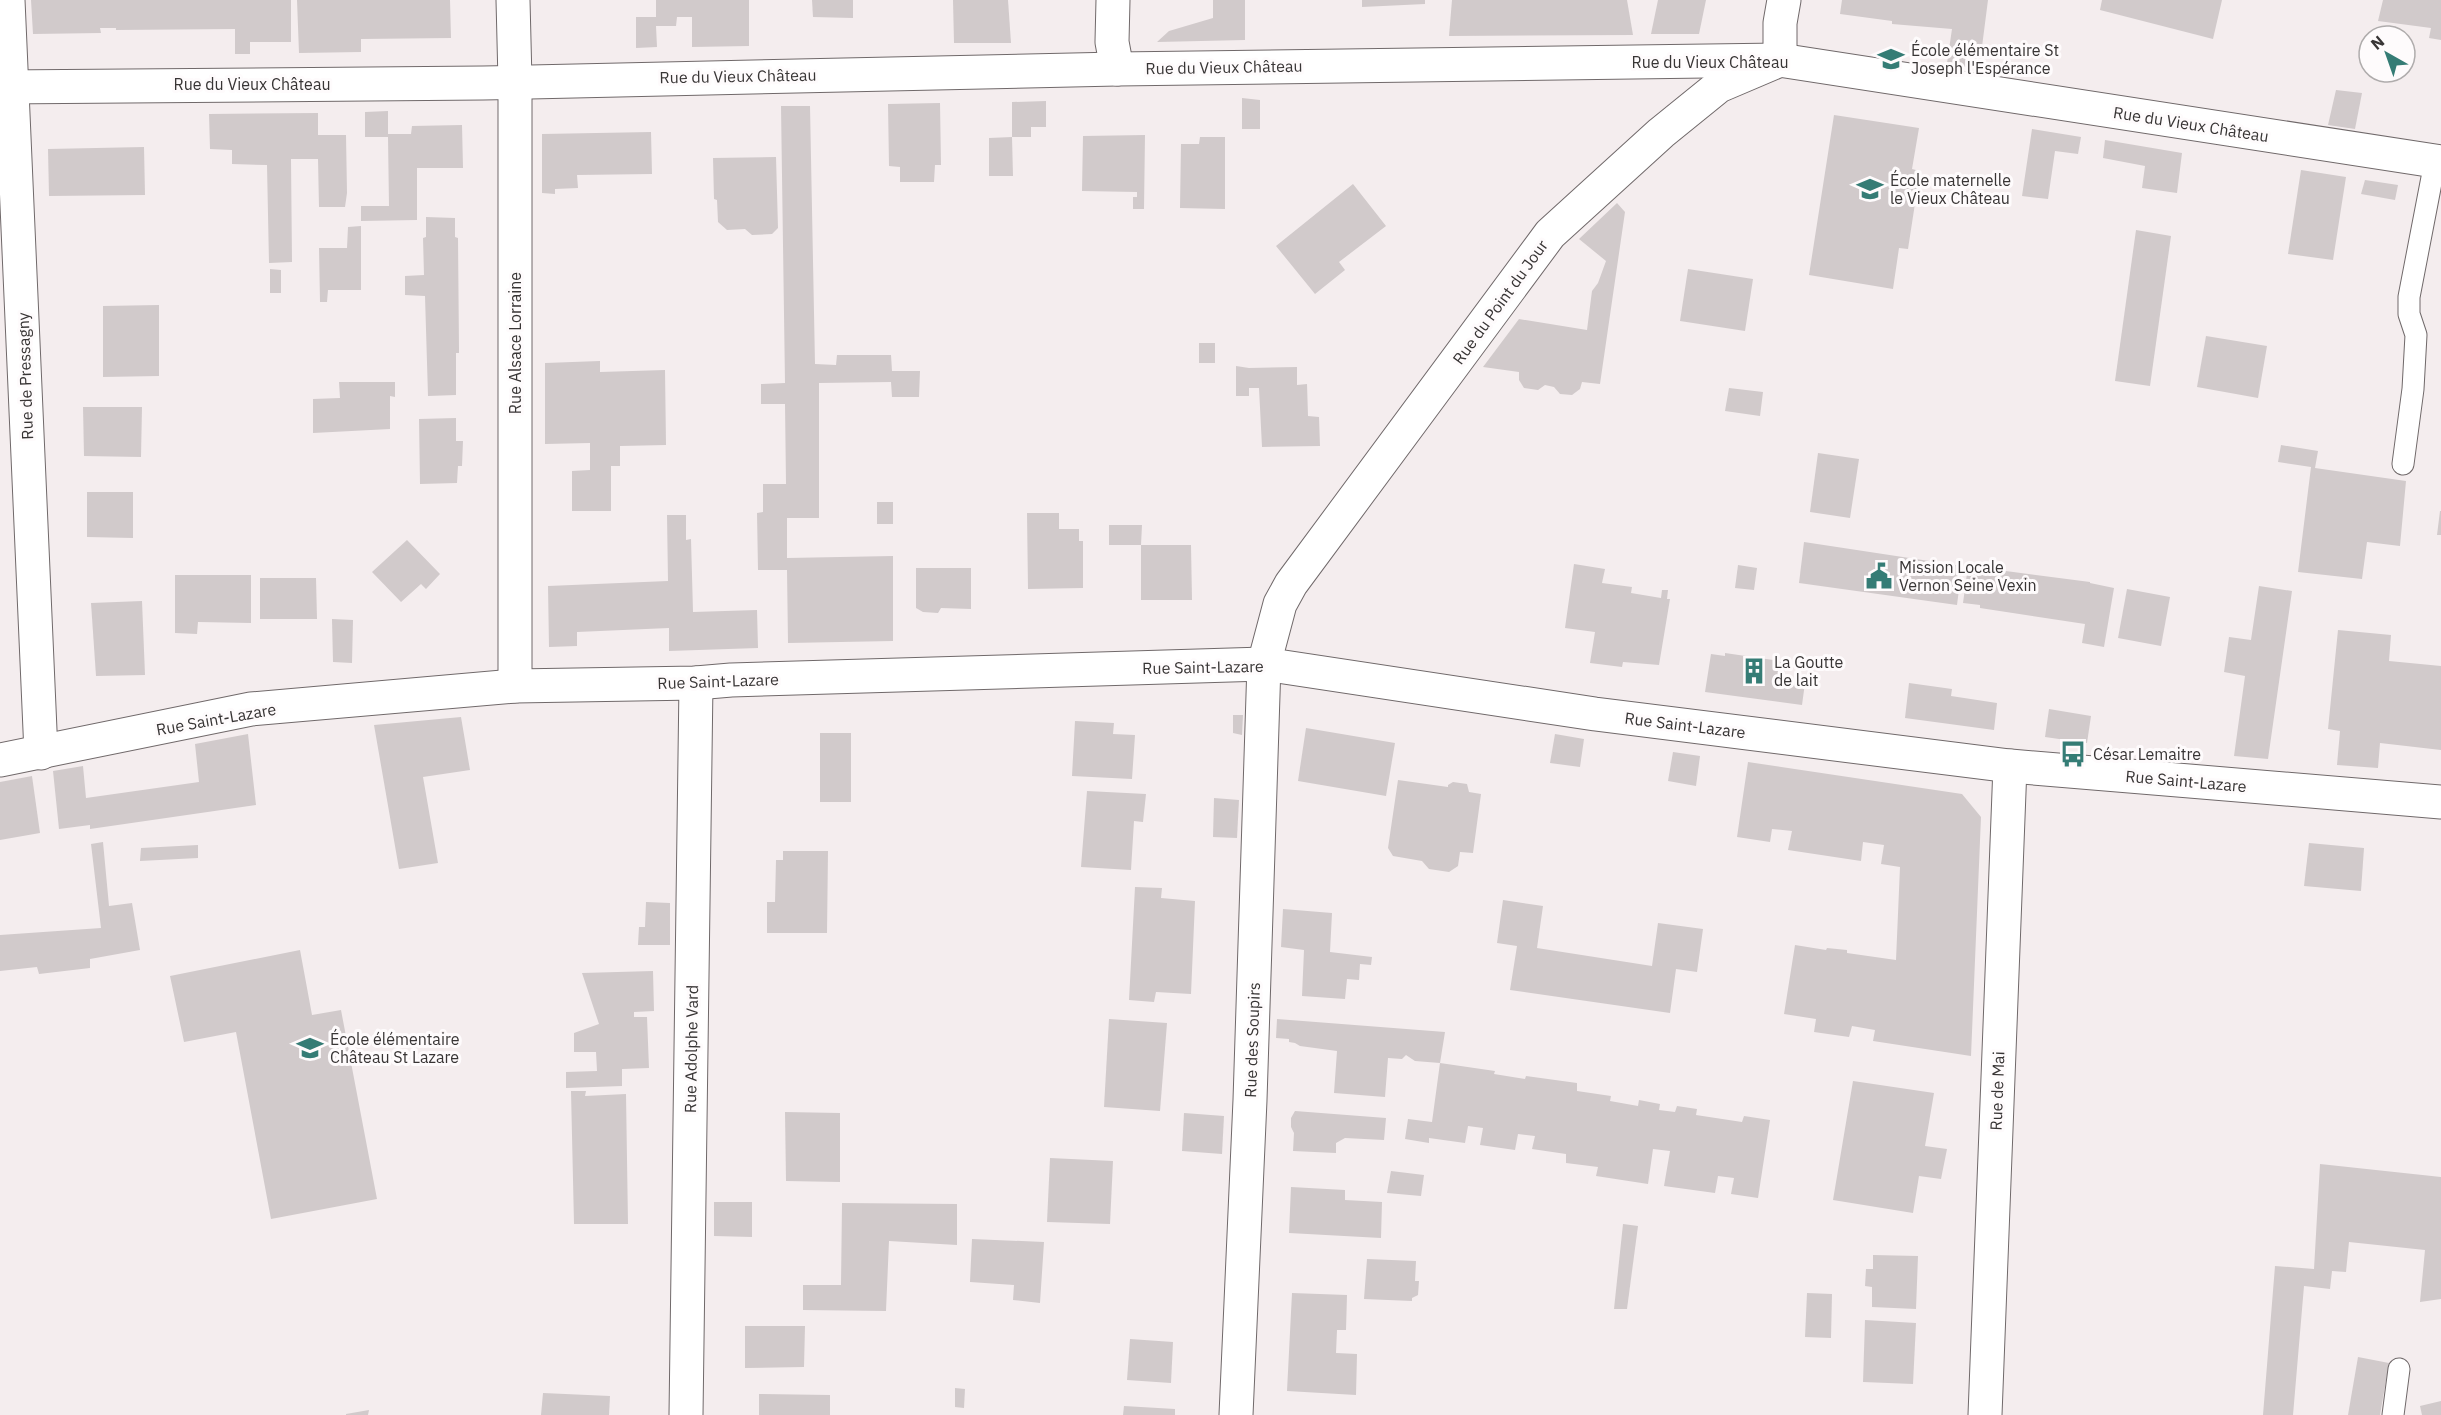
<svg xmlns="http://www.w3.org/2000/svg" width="2441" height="1415" font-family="'IBM Plex Sans',sans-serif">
  <rect width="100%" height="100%" fill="#f4edee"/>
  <g fill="#d1cacb">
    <path d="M31,0H291V42H250V54H235V29L116,30V28H100L101,33L33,34Z"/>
    <path d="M297,0H450L451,38L361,39V52L299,53Z"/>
    <path d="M656,0H749V46L692,47V17H677L676,26H656L657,47L636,48V17H656Z"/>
    <path d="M812,0H853V18L813,17Z"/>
    <path d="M953,0H1008L1011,43H954Z"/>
    <path d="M1213,0H1245V40L1157,42L1169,31L1213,18Z"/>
    <path d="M1362,0H1425V4L1362,7Z"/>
    <path d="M1452,0H1627L1633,35L1449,36Z"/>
    <path d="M1658,0H1706L1699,34H1651Z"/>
    <path d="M1842,0H1988L1979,70L1947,63L1952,29L1892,24V21L1840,14Z"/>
    <path d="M2102,0H2222L2213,39L2100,10Z"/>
    <path d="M2383,0H2441V40L2429,38L2431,28L2378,21Z"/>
    <path d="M2336,90L2362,93L2355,129L2328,125Z"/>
    <path d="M1242,98L1260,100V129H1242Z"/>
    <path d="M1046,101V127H1031V137H1012V102Z"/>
    <path d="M940,103L941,165H935L934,182H900V167L889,166L888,104Z"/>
    <path d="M781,106H810L815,364L836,365L837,355H891L892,371H920L919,397H892L891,382L819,383V518H787V558L893,556V641L788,643L787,570H758L757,513L763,512V484H786L785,404H761V384L785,383Z"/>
    <path d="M388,111V134H411L412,126L462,125L463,168H417V220L361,221V206H389L388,137H365V112Z"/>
    <path d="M318,113V135H346L347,193L345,207H319L318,159H291L292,262L269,263L267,165L232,164V150L210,149L209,114Z"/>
    <path d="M1834,115L1919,128L1912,169L1920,171L1908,249L1899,248L1893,289L1809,275Z"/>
    <path d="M2032,129L2081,137L2078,154L2055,151L2048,199L2022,196Z"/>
    <path d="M651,132L652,174L577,175L578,188L555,189V194L542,193V134Z"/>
    <path d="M1145,135L1144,209H1133V197H1137V192L1082,191L1083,136Z"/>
    <path d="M1012,137L1013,176H989V138Z"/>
    <path d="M1200,137H1225V209L1180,208L1181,144H1199Z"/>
    <path d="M2105,140L2182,153L2177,193L2142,188L2145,166L2103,158Z"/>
    <path d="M144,147L145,195L49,196L48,149Z"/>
    <path d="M776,157L778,228L772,234L752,235L745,229L727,230L718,222L717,200L714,199L713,158Z"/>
    <path d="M2301,170L2346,177L2333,260L2288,254Z"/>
    <path d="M2365,180L2398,185L2395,200L2361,194Z"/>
    <path d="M1353,184L1386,226L1339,262L1345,270L1315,294L1276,246Z"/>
    <path d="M1617,203L1625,212L1600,384L1582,382L1580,389L1572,395L1560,394L1554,387L1545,385L1538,390L1524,388L1519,380V372L1483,367L1519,319L1587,330L1592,291L1598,283L1606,261L1579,239Z"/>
    <path d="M426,217L455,218V237L458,238L459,349V353H456V395L428,396L425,296L405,295V276L424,275L423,238L426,237Z"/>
    <path d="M361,226V290H328L327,302H320L319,248H347L348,227Z"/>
    <path d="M2136,230L2171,236L2150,386L2115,381Z"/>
    <path d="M270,269L281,270V293H270Z"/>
    <path d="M1688,269L1753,279L1745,331L1680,321Z"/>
    <path d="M159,305V376L103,377V306Z"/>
    <path d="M2206,336L2267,346L2258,398L2197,387Z"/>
    <rect x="1199" y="343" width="16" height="20"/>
    <path d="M600,361V372L665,370L666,445L620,446V466H611V511H572V471L590,470V443L545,444V363Z"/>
    <path d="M1236,366L1249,368L1297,367V385L1307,384L1308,416L1319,417L1320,446L1262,447L1259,388H1249V396H1236Z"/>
    <path d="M339,382H395V397L390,396V429L313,433V399L340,398Z"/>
    <path d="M1729,388L1763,392L1760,416L1725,411Z"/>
    <path d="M83,407H142L141,457L84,456Z"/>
    <path d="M456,418V441H463L462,466H458L457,483L420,484L419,419Z"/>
    <path d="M2281,445L2318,451L2315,468L2406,481L2400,546L2367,542L2362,579L2298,572L2311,467L2278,462Z"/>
    <path d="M1818,453L1859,459L1850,518L1810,512Z"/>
    <path d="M87,492H133V538L87,537Z"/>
    <rect x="877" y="502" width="16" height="22"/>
    <path d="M2440,511H2441V535H2437Z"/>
    <path d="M1027,513H1059V529H1079V541H1083V588L1028,589Z"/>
    <path d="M667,515H686V540L691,539L693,612L757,610L758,648L669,651V628L577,632V646L549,647L548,586L668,581Z"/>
    <path d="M1109,525H1142L1141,545H1109Z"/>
    <path d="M407,540L440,574L426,589L421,584L401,602L372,572Z"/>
    <path d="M1804,542L1962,566L1957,605L1799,583Z"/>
    <path d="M1141,545H1191L1192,600H1141Z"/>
    <path d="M1574,564L1605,569L1602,583L1632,587L1631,593L1661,598L1662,590H1668L1667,599H1670L1659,665L1623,662L1622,667L1590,663L1595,632L1565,628Z"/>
    <path d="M1738,565L1757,568L1754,590L1735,588Z"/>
    <path d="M1968,566L2090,582V583L2114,588L2104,647L2082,643L2085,624L1980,608V605L1963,603Z"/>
    <path d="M916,568H971V609L941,608L938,613L923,612L916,608Z"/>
    <path d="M175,575H251V623L198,622L197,634L175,633Z"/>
    <path d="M260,578H316L317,619H260Z"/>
    <path d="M2259,586L2292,591L2268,759L2234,756L2245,676L2224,672L2229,637L2251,640Z"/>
    <path d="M2127,589L2170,597L2161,646L2118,638Z"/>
    <path d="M142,601L145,675L96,676L91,603Z"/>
    <path d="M332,619L353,620L352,663L333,662Z"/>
    <path d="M2338,630L2391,635L2389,661L2441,666V750L2380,743L2378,768L2337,765L2340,731L2328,729Z"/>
    <path d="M1725,653L1786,662L1783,680L1805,683L1802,705L1705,692L1711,654L1725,656Z"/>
    <path d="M1909,683L1952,689L1951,696L1997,703L1994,730L1905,718Z"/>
    <path d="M2049,709L2091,716L2087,743L2045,737Z"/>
    <path d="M1233,715H1243L1242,735L1233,733Z"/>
    <path d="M461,717L470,770L423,777L438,863L399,869L374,725Z"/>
    <path d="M1075,721L1114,723L1113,734L1135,735L1132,779L1072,776Z"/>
    <path d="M1306,728L1395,743L1386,796L1298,781Z"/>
    <rect x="820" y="733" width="31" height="69"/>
    <path d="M248,734L256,805L90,829V825L59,829L53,771L83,766L86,798L199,782L195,744Z"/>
    <path d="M1555,734L1584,739L1580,767L1550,763Z"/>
    <path d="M1673,752L1700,756L1696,786L1668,781Z"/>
    <path d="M1748,762L1962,794L1981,817L1971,1056L1873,1041L1875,1030L1852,1026L1849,1037L1814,1032L1816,1019L1784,1014L1795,945L1826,950L1827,948L1847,950V953L1896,960L1900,867L1881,864L1884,845L1863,842L1861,861L1788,850L1792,831L1772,829L1770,842L1737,837Z"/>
    <path d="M32,776L40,833L0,840V782Z"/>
    <path d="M1398,780L1448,787V785L1453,782L1467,784L1469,792L1481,794L1473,853L1460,852L1458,866L1449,872L1429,869L1422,861L1393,856L1388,848Z"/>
    <path d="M1087,791L1146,794L1143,822L1134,821L1131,870L1081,867Z"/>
    <path d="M1214,798L1239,800L1237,838L1213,837Z"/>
    <path d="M103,842L109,906L132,903L140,950L90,959V968L39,974L37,967L0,971V935L101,928L91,844Z"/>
    <path d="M2309,843L2364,848L2361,891L2304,886Z"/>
    <path d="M198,845V858L140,861L141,848Z"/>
    <path d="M783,851H828L827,933H767V902H775L776,860H783Z"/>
    <path d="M1135,887L1162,888L1161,898L1195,901L1191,994L1156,992L1154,1002L1129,1000Z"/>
    <path d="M1503,900L1543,906L1537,948L1652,966L1658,923L1703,929L1697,972L1676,969L1670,1013L1510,990L1517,946L1497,943Z"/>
    <path d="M646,902L670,903V945H638L639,927H645Z"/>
    <path d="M1283,909L1332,913L1330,952L1372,957L1371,965L1360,964L1359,980L1347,979L1345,999L1302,996L1304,950L1281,947Z"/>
    <path d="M300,950L312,1015L341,1010L377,1199L271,1219L236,1032L184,1042L170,976Z"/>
    <path d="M653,971L654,1011L634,1012V1017H647L649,1068L622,1069V1086L566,1088V1072L597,1071L596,1052H574V1033L599,1024L582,973Z"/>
    <path d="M1109,1019L1167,1023L1160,1111L1104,1107Z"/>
    <path d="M1277,1019L1445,1032L1440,1063L1415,1061L1406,1055L1402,1059L1388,1058L1385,1097L1334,1093L1337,1051L1300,1046L1295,1043L1289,1042V1039L1276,1038Z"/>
    <path d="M1440,1063L1495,1071L1494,1074L1525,1079L1526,1076L1577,1083V1091L1611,1096L1610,1101L1638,1106L1639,1100L1660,1104L1659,1110L1675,1112L1677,1106L1697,1109L1696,1115L1742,1122L1744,1116L1770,1120L1758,1198L1731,1194L1734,1178L1718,1176L1715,1193L1664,1186L1670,1151L1653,1149L1648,1184L1596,1176L1598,1167L1566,1163V1154L1532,1149L1535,1136L1518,1134L1515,1150L1480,1145L1483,1128L1468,1126L1465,1143L1429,1138V1143L1405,1139L1408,1119L1432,1122Z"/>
    <path d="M1853,1081L1934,1093L1925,1146L1947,1149L1941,1179L1919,1176L1913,1213L1833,1200Z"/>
    <path d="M571,1091H586L585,1096L626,1094L628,1224H574Z"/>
    <path d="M1295,1111L1386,1118L1384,1140L1345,1138L1336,1143V1153L1293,1151L1294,1133L1291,1127V1118Z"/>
    <path d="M785,1112L840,1113V1182L786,1181Z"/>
    <path d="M1184,1113L1224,1116L1222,1154L1182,1151Z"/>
    <path d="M1050,1158L1113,1161L1110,1224L1047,1222Z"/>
    <path d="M2320,1164L2441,1177V1299L2420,1302L2425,1250L2349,1242L2346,1272L2332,1271L2330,1289L2304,1286L2293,1415H2263L2275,1266L2314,1269Z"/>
    <path d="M1391,1171L1424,1175L1421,1196L1387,1193Z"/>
    <path d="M1291,1187L1345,1190V1200L1382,1202L1381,1238L1289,1233Z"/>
    <path d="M714,1202H752V1237L714,1236Z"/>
    <path d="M842,1203L957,1204V1245L889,1241L886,1311L803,1310V1285H841Z"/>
    <path d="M1623,1224L1638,1226L1627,1309H1614Z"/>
    <path d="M972,1239L1044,1242L1040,1303L1013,1300L1014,1285L970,1282Z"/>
    <path d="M1873,1255L1918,1256L1916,1309L1872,1307V1287L1865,1286L1866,1269H1873Z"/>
    <path d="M1367,1259L1416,1261L1415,1281H1419L1418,1295L1412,1298V1301L1364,1299Z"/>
    <path d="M1292,1293L1347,1295L1346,1330H1337L1336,1353L1357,1354L1356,1395L1287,1391Z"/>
    <path d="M1807,1293L1832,1294L1831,1338L1805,1337Z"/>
    <path d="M1865,1320L1916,1323L1913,1384L1863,1382Z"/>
    <path d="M745,1326H805L804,1367L745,1368Z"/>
    <path d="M1130,1339L1173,1342L1171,1383L1127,1380Z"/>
    <path d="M2358,1357L2389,1363L2380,1415H2348Z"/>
    <path d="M955,1388L965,1389L964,1408L955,1407Z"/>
    <path d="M543,1393L610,1396L609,1415H541Z"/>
    <path d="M759,1394L830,1395V1415H759Z"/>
    <path d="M2441,1401V1415H2422L2420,1406Z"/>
    <path d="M1124,1406L1175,1409V1415H1123Z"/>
    <path d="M369,1410L368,1415H346V1414Z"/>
  </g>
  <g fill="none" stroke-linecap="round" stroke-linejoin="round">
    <g stroke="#70696a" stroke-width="23">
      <g id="lane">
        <path d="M2403,464L2413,389L2416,335L2409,314V297L2435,162"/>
        <path d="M2393,1415L2399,1369"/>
      </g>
    </g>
    <g stroke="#70696a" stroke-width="35">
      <g id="street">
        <path d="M8,0L41,753"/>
        <path d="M513,0L515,81V686"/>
        <path d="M1113,0L1112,42L1117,69"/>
        <path d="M0,87L483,83L1117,69L1780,60L2441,162"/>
        <path d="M0,760L251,709L515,686L696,683L731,680L1264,664L1595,714L2010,766L2441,802"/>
        <path d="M686,1415L696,683"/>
        <path d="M1236,1415L1250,1100L1264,664L1280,604L1291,584L1550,234L1661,133L1719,86L1780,60V23L1784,0"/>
        <path d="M1985,1415L2010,766"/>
      </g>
    </g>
    <use href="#lane" stroke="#fff" stroke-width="21"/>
    <use href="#street" stroke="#fff" stroke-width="33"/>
  </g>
  <defs>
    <g id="school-bare" transform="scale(2.07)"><path d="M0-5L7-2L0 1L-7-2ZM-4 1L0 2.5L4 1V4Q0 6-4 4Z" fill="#357c75" stroke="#fefbfc" stroke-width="2.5" paint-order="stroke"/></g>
    <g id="civic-bare" transform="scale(2.07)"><path d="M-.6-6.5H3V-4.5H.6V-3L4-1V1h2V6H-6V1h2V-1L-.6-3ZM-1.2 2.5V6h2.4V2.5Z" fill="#357c75" stroke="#fefbfc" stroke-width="2.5" paint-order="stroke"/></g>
    <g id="building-bare" transform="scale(2.07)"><path d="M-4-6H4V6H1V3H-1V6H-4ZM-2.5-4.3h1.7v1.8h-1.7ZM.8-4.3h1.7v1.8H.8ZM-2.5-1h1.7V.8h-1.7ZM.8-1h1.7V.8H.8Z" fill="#357c75" stroke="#fefbfc" stroke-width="2.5" paint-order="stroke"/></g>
    <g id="bus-bare" transform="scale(2.07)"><path d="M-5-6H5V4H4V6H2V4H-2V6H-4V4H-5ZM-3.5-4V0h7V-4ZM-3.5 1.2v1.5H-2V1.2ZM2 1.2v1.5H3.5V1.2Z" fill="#357c75" stroke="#fefbfc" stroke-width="2.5" paint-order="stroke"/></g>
  </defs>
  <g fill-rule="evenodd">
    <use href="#school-bare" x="1891" y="59"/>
    <use href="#school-bare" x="1870" y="189"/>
    <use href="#civic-bare" x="1879" y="576"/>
    <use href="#building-bare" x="1754" y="671"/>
    <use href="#bus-bare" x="2073" y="754"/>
    <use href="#school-bare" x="310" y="1048"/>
  </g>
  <g text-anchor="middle" stroke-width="6" stroke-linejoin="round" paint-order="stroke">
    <g font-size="16" fill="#383535" stroke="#fefbfc" text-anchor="start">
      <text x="1911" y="56">École élémentaire St<tspan x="1911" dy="18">Joseph l'Espérance</tspan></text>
      <text x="1890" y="186">École maternelle<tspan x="1890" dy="18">le Vieux Château</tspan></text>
      <text x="1899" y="573">Mission Locale<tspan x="1899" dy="18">Vernon Seine Vexin</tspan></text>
      <text x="1774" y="668">La Goutte<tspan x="1774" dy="18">de lait</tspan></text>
      <text x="2093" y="760">César Lemaitre</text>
      <text x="330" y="1045">École élémentaire<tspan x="330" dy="18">Château St Lazare</tspan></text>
    </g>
    <g font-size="16" fill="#383535" stroke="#fefbfc">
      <text x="1710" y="68">Rue du Vieux Château</text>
      <text transform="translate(1224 67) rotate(-1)" y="6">Rue du Vieux Château</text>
      <text transform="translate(738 76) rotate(-1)" y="6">Rue du Vieux Château</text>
      <text x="252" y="90">Rue du Vieux Château</text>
      <text transform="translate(2191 124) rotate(9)" y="6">Rue du Vieux Château</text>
      <text transform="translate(1500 302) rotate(-54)" y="6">Rue du Point du Jour</text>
      <text transform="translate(515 343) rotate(-90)" y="6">Rue Alsace Lorraine</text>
      <text transform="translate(25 376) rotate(-92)" y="6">Rue de Pressagny</text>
      <text transform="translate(1203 667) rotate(-1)" y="6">Rue Saint-Lazare</text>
      <text transform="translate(718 681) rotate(-2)" y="6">Rue Saint-Lazare</text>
      <text transform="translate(216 719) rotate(-10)" y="6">Rue Saint-Lazare</text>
      <text transform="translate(1685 725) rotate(7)" y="6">Rue Saint-Lazare</text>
      <text transform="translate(2186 781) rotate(5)" y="6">Rue Saint-Lazare</text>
      <text transform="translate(1252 1040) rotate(-88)" y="6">Rue des Soupirs</text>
      <text transform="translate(691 1049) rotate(-89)" y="6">Rue Adolphe Vard</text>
      <text transform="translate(1997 1091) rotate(-88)" y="6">Rue de Mai</text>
    </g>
  </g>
  <g transform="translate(2387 54) rotate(320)"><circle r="28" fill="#fefbfc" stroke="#afacac" stroke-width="1.5"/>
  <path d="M0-4.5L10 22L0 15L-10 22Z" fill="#357c75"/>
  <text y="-9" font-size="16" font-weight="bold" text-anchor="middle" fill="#383535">N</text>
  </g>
</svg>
